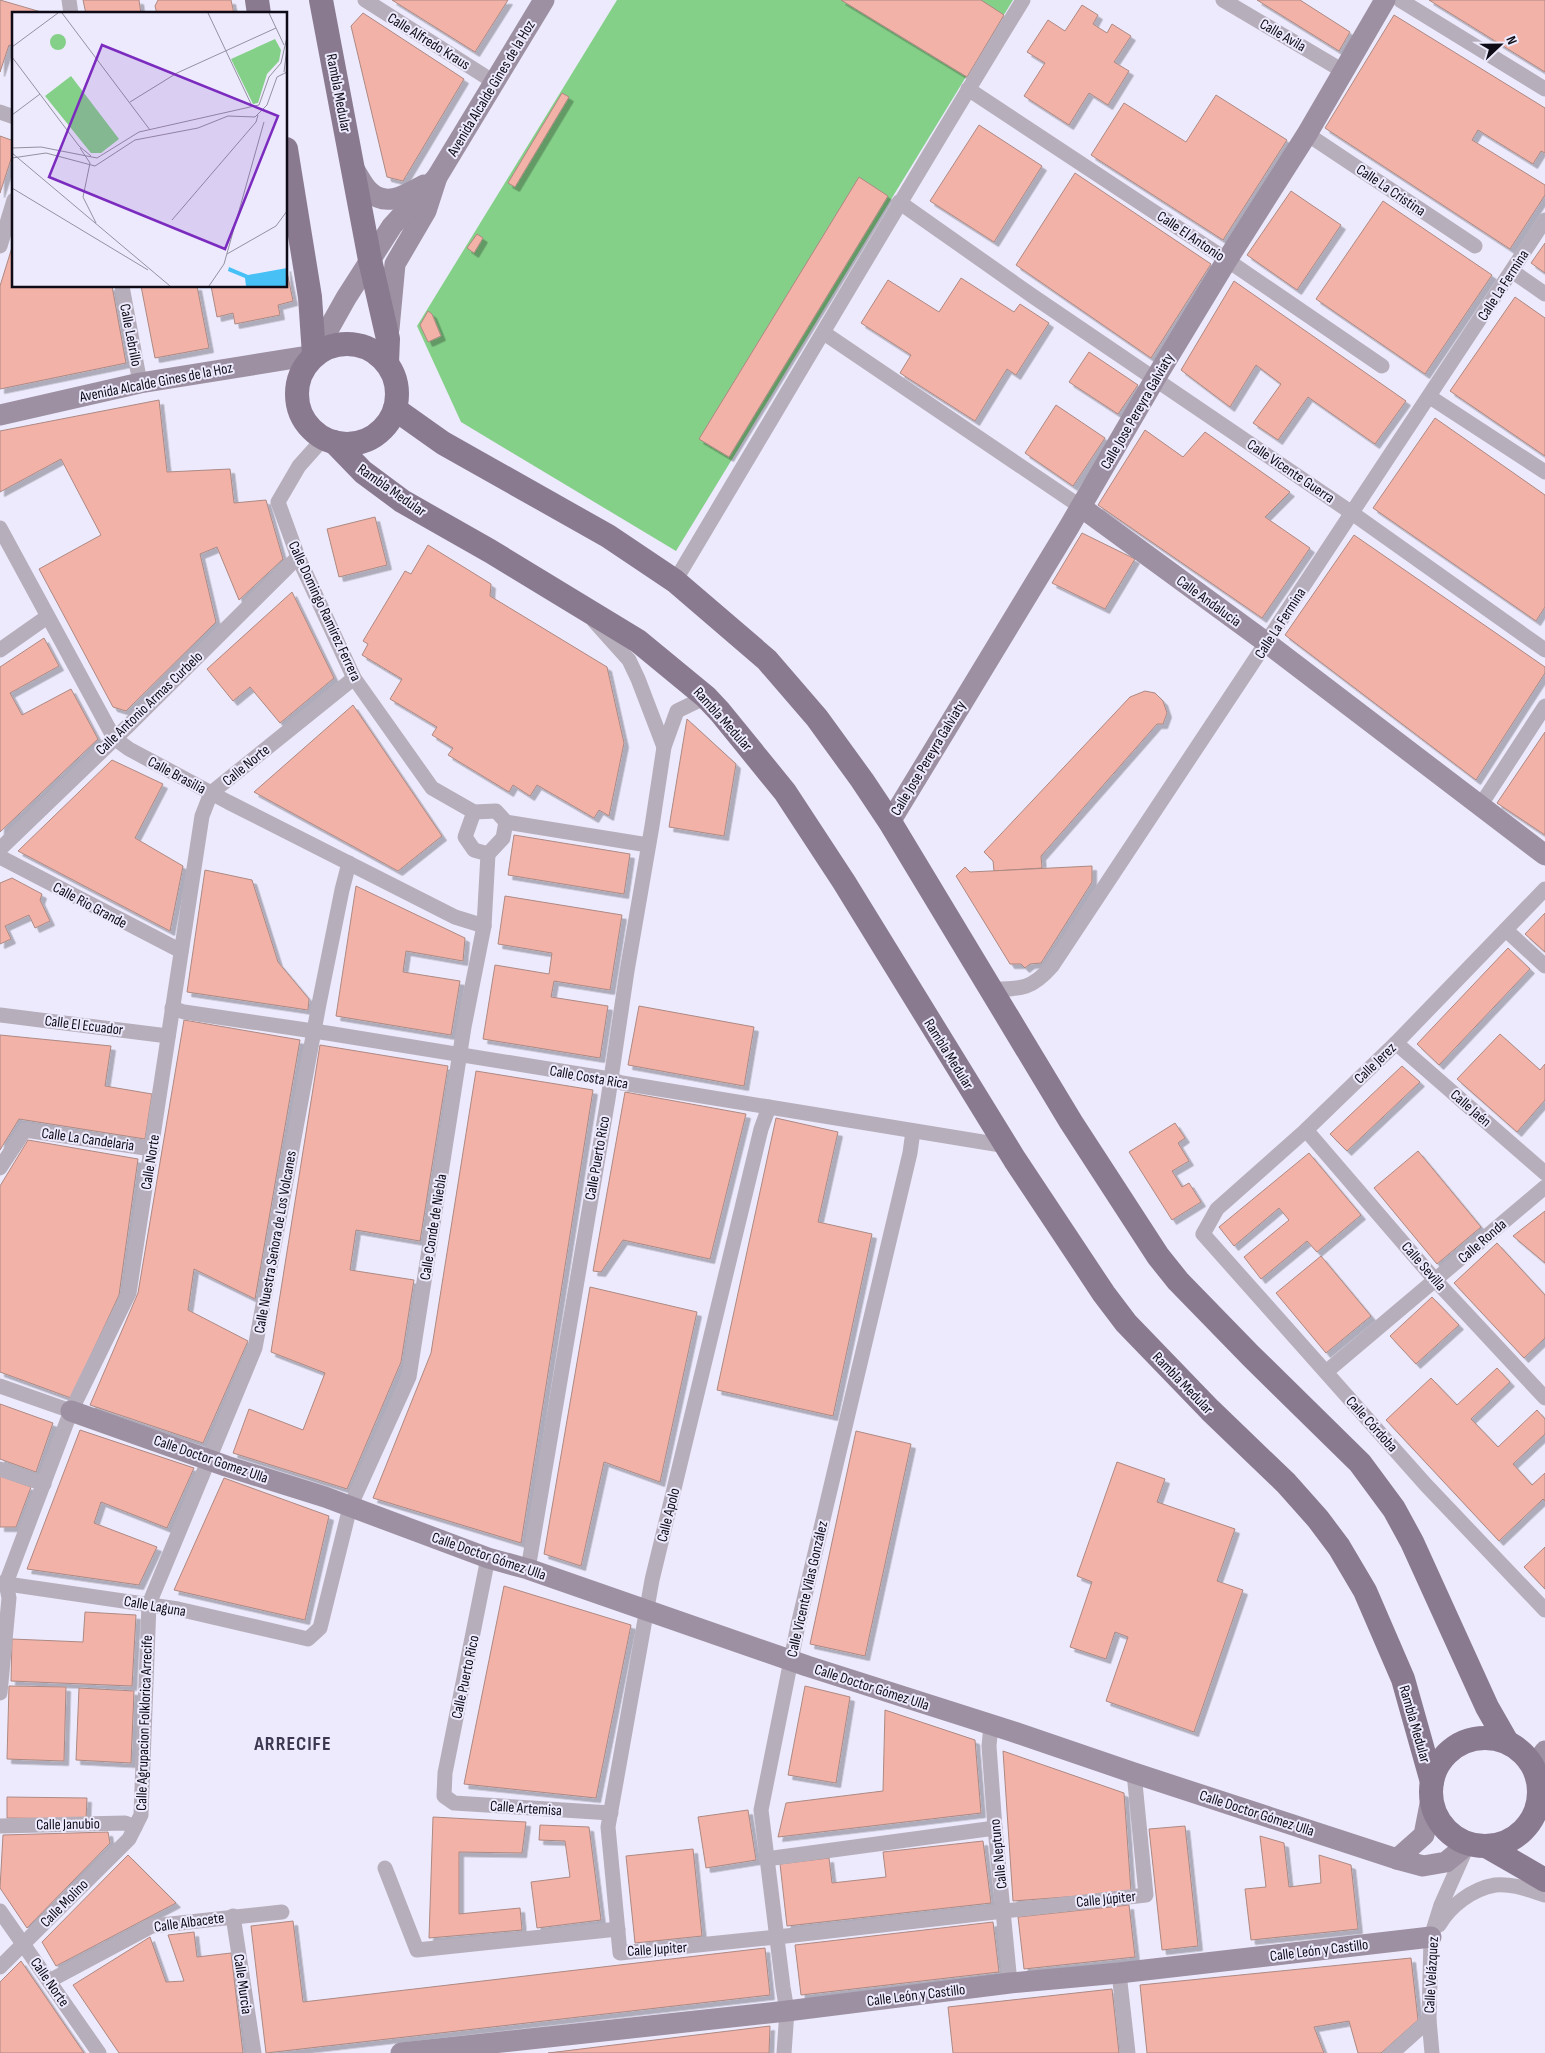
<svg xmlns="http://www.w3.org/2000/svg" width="1545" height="2053" font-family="'Sofia Sans Condensed',sans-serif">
  <defs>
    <filter id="shadow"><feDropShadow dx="4.5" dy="4.5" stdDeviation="0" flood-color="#0004"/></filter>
  </defs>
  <rect width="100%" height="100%" fill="#edeafd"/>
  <path fill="#85d089" d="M617,0H1013L676,551L461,422L417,326Z"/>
  <g fill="#f2b2a8" stroke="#ad8983" filter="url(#shadow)">
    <path d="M0,0L48,14H14V47L9,45L0,72Z"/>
    <path d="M83,0H139L141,14H86Z"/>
    <path d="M158,0H231L234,14H157L155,6Z"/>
    <path d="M392,0H508L475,52Z"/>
    <path d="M841,0H981L1004,15L967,77Z"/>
    <path d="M1257,0H1300L1350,32L1339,51Z"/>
    <path d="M1429,0H1545V72Z"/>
    <path d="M1082,5L1098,15L1093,24L1107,33L1112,24L1131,36L1114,62L1129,71L1108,105L1089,93L1069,125L1024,96L1045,63L1027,52L1048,20L1065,31Z"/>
    <path d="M363,13L464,79L403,181L387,177L351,26Z"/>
    <path d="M1394,15L1545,108V153L1541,151L1533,164L1478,130L1472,140L1545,185V195L1510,249L1325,128Z"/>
    <path d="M562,93L569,97L515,187L508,183Z"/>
    <path d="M1216,95L1287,140L1223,240L1091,155L1124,103L1186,142Z"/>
    <path d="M979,125L1042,166L994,242L930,201Z"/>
    <path d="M0,136L14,141V150L0,193Z"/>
    <path d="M1075,173L1211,264L1151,358L1016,265Z"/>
    <path d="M859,177L888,196L729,457L699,439Z"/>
    <path d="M1291,191L1341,225L1297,290L1247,255Z"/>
    <path d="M1383,201L1492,275L1425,374L1316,299Z"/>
    <path d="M477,234L483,238L474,253L467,248Z"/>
    <path d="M14,241V286H112L126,363L0,389V286Z"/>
    <path d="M1545,243V273L1531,263Z"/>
    <path d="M286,267L293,301L278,305L280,315L235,324L233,313L217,317L211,286H286Z"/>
    <path d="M961,278L1014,312L1020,304L1049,323L1016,375L1007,369L975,421L900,373L911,355L861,323L888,280L939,312Z"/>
    <path d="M1234,281L1406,401L1375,444L1308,397L1278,440L1253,423L1281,384L1256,365L1230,407L1181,370Z"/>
    <path d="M141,286H197L209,348L155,358Z"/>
    <path d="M1515,297L1545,318V456L1450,391Z"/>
    <path d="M428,311L432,314L441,336L428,342L420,325Z"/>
    <path d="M1089,352L1138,385L1118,414L1069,382Z"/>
    <path d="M159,400L167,472L230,469L234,503L266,500L283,559L239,600L217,547L200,554L216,622L126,711L113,707L39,569L101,535L61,459L0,492V431Z"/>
    <path d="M1056,405L1105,438L1073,486L1025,453Z"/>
    <path d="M1435,418L1545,495V607L1536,621L1373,508Z"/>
    <path d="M1145,430L1183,457L1205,432L1290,492L1265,517L1310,548L1262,618L1098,505Z"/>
    <path d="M375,517L387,565L339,577L327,529Z"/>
    <path d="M1082,533L1135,559L1105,609L1052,583Z"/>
    <path d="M1354,535L1545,667V673L1476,780L1285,635Z"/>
    <path d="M428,545L491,584L490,596L607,667L624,743L609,816L599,810L594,818L537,785L530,796L513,785L509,792L448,755L453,748L432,735L437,727L390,699L402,679L362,655L368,644L363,641L405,571L411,574Z"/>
    <path d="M292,592L334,678L280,723L250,687L233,701L207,669Z"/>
    <path d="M44,638L59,666L10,693L22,715L71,689L98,739L0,832V667Z"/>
    <path d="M1145,691L1155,693L1163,701L1167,713L1163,724H1157L1041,856L1042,868L994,871L993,861L984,852L1130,697Z"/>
    <path d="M353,705L442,836L398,871L254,792Z"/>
    <path d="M687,719L736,764L724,836L669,827Z"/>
    <path d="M1545,732V835L1497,803Z"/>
    <path d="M112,760L163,784L135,838L183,866L170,931L18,851Z"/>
    <path d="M514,835L630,854L624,894L508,875Z"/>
    <path d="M1092,866V882L1041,963L1030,964L1025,968L1021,964H1010L956,876L965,867L970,872Z"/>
    <path d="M205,870L252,880L278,962L309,999L308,1010L187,992Z"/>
    <path d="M12,878L42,894L40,900L50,921L35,928L29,915L5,926L11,939L0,944V883Z"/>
    <path d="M356,886L465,938L463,961L406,951L403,972L460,981L451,1035L336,1016Z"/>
    <path d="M505,896L622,915L610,990L554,981L551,997L608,1006L600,1058L483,1039L495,965L549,974L552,953L498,944Z"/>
    <path d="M1545,913V952L1525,934Z"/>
    <path d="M1508,948L1530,969L1439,1065L1417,1044Z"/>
    <path d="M639,1006L754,1027L744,1086L628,1065Z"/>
    <path d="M184,1020L300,1040L255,1299L194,1269L188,1310L248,1341L203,1443L90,1405L138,1293Z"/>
    <path d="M1500,1034L1540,1070L1545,1064V1100L1517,1132L1457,1079Z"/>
    <path d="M0,1035L111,1046L105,1086L152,1094L145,1139L19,1119L0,1150Z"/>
    <path d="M320,1045L448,1066L420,1241L356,1230L350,1270L414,1280L401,1362L347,1489L233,1453L249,1409L303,1430L325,1373L271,1352Z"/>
    <path d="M1402,1066L1420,1082L1347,1151L1330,1134Z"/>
    <path d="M476,1071L593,1090L521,1543L373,1498L431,1353Z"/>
    <path d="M625,1092L746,1114L710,1259L623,1240L601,1272L593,1271Z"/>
    <path d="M776,1118L838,1132L818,1222L872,1234L833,1416L717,1390Z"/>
    <path d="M1175,1123L1185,1138L1178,1143L1189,1161L1172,1171L1182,1187L1189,1183L1201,1202L1172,1220L1129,1152Z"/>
    <path d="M28,1140L138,1159L119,1295L71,1398L0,1372V1186Z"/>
    <path d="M1418,1151L1481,1227L1437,1264L1374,1188Z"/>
    <path d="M1309,1153L1361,1215L1317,1252L1307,1241L1261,1279L1244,1257L1289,1220L1279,1208L1234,1246L1219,1227Z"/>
    <path d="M1545,1211V1263L1513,1236Z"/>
    <path d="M1497,1243L1545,1295V1338L1524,1358L1454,1283Z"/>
    <path d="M1321,1256L1371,1316L1326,1353L1276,1293Z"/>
    <path d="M590,1287L697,1312L660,1482L604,1462L581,1566L544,1554Z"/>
    <path d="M1432,1297L1459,1325L1416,1364L1390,1336Z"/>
    <path d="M1497,1368L1510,1382L1471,1419L1498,1447L1537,1410L1545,1419V1434L1513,1464L1532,1485L1545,1473V1501L1543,1499L1499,1541L1386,1420L1431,1378L1457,1405Z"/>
    <path d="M0,1404L53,1423L36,1472L0,1459Z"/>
    <path d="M80,1430L194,1468L167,1528L101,1502L94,1523L157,1547L139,1585L27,1569Z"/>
    <path d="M856,1431L911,1444L865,1656L810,1644Z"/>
    <path d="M1117,1462L1165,1479L1157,1502L1235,1529L1217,1581L1243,1590L1194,1732L1106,1701L1128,1637L1115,1632L1106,1659L1070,1647L1092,1582L1077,1576Z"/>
    <path d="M0,1476L31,1487L16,1527H0Z"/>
    <path d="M224,1478L329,1516L305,1620L174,1590Z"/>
    <path d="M1545,1547V1589L1524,1567Z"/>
    <path d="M504,1586L631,1625L596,1798L464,1784Z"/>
    <path d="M85,1612L136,1615L132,1686L11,1681L12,1639L83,1642Z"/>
    <path d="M9,1686L66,1687L64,1761L7,1759Z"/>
    <path d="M805,1686L850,1697L836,1783L788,1775Z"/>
    <path d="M79,1688L134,1691L131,1763L76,1760Z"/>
    <path d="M885,1710L975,1740L981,1813L778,1837L786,1803L883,1791Z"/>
    <path d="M1003,1751L1124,1793L1131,1892L1013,1901Z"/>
    <path d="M7,1797L87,1798L86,1819L7,1818Z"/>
    <path d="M748,1810L756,1860L706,1868L698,1817Z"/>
    <path d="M433,1817L526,1822L522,1853L459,1852V1914L520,1908L522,1930L429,1938Z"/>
    <path d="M540,1825L589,1827L601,1920L537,1928L531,1882L570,1877L565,1841L539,1840Z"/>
    <path d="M1185,1826L1198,1946L1162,1950L1149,1829Z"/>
    <path d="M108,1832L110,1843L27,1928L0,1888L3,1835Z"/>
    <path d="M1260,1836L1284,1843L1289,1887L1321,1883L1319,1855L1351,1865L1358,1929L1251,1940L1245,1889L1266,1887Z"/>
    <path d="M983,1841L991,1903L787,1926L780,1864L829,1858L832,1883L886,1877L883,1852Z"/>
    <path d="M693,1849L702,1936L635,1943L626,1856Z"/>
    <path d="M128,1855L176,1903L56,1966L42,1942Z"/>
    <path d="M1129,1905L1135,1957L1024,1969L1018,1917Z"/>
    <path d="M293,1921L303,2002L765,1948L770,1995L266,2053L251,1926Z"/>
    <path d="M993,1922L999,1972L801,1995L795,1945Z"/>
    <path d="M194,1932L197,1957L231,1953L243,2053H119L73,1985L150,1937L166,1982L184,1981L168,1935Z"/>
    <path d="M1411,1958L1418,2020L1381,2053H1358L1349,2021L1314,2027L1324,2053H1147L1140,1985Z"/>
    <path d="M21,1961L84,2053H0V1982Z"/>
    <path d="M1112,1989L1119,2053H953L948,2007Z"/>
    <path d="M770,2026L769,2053H548Z"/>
  </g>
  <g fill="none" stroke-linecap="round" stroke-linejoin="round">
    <g stroke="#b7aebb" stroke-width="15">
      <path d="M69,0L71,14"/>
      <path d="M365,0L494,82"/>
      <path d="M1223,0L1343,71"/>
      <path d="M1400,0L1545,89"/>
      <path d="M968,89L1227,260L1382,366"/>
      <path d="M0,112L14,117"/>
      <path d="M1307,134L1475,246"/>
      <path d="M899,202L1034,297L1352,513L1545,650"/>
      <path d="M0,246L14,200"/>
      <path d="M1512,271L1545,294"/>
      <path d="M122,286L140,383"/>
      <path d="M824,333L1081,507"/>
      <path d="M1430,397L1545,472"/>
      <path d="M324,438L299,466L278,502L298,557L354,678L432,788L474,812L496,811L506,822L648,845"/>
      <path d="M0,528L114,738L129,749L228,802L455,917L484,926"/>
      <path d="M675,581C791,387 905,192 1023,0"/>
      <path d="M594,621L629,660L638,679L664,747"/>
      <path d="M0,650L47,617"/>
      <path d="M1480,806L1545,706"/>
      <path d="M474,812L465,837L474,850L488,854"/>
      <path d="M0,849L129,725L298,557"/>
      <path d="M488,854L503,838L506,822"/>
      <path d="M0,857L181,951"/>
      <path d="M1545,889L1396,1043L1306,1130L1217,1209L1203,1234L1426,1485L1545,1610"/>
      <path d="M1506,930L1545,966"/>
      <path d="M990,989C1021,989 1031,990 1052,966C1216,717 1382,470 1545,220"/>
      <path d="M172,1008L184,1012L327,1033L610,1079L622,1083L1007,1146"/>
      <path d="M0,1015L168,1036"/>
      <path d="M1396,1043L1545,1173"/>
      <path d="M769,1107L761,1129L652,1580L608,1827L620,1953L777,1937L1146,1895L1134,1773"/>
      <path d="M1306,1130L1436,1281L1545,1398"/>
      <path d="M0,1168L25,1130L152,1149"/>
      <path d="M1326,1372L1545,1187"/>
      <path d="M0,1386L71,1411"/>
      <path d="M0,1469L44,1484"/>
      <path d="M488,1558L445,1773L444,1796L454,1803L611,1813"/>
      <path d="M528,1569L608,1099L627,971L652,826L664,747L677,711L706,697"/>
      <path d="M0,1583L178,1609L308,1639L320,1628L350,1507L409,1377L464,1027L484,926L488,854"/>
      <path d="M0,1693L9,1598L6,1583L71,1411L129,1293L202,816L211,793L354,678"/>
      <path d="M991,1725L989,1746L995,1828L1010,1983"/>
      <path d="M0,1826L125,1823L135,1827"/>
      <path d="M766,1859L995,1828"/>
      <path d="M385,1868L417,1950L618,1929"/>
      <path d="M0,1911L99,2053"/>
      <path d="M233,1916L254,2053"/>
      <path d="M1439,1925C1450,1906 1472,1889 1495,1885C1512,1883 1529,1890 1545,1895"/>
      <path d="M0,1967L129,1839L141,1815L149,1604L255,1348L319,1004L342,890L349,863"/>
      <path d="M1119,1973L1128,2053"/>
      <path d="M49,1981L152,1926L282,1912"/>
      <path d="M784,2053L787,2011L783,1987L761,1810L798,1625L910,1153L913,1131"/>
      <path d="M1392,2053L1429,2020"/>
      <path d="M1432,2053L1429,2020L1431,1937L1441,1905L1466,1849"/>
    </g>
    <g stroke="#9d90a2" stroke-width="21">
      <path d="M354,169C359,176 363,186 370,192C387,208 407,194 424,185"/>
      <path d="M389,329L395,264L426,211L437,177L544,0"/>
      <path d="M0,415L140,383L314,355L346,298L392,226L437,177"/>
      <path d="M1081,507L1267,643L1545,855"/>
      <path d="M890,822L1069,527L1155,379L1227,260L1307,134L1385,0"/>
      <path d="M71,1411L226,1466L325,1497L488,1558L528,1569L807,1666L1011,1731L1134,1773L1397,1859L1423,1866L1446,1862L1468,1844"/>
      <path d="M1533,1767L1545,1751"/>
      <path d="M1397,1859L1424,1835L1431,1799"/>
      <path d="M401,2053L787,2011L1010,1983L1119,1973L1431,1937"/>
    </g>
    <g stroke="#8a7a90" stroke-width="24">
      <path d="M257,0L259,14"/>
      <path d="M321,0L370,260L388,339L387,363"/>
      <path d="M286,149L310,297L314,355"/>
      <circle cx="347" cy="394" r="50"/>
      <path d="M395,409L443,443L608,536L675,581L767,660L817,718L862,780L890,822L1071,1122L1158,1256L1178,1281L1251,1356L1360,1463L1394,1509L1412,1542L1487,1707L1507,1742"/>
      <path d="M334,442L363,472L402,501L490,551L638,641L706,697L720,712L785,792L844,882L1015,1160L1104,1294L1126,1323L1210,1410L1286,1483L1318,1519L1339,1547L1365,1591L1403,1679L1432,1782"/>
      <circle cx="1485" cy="1792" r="54"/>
      <path d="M1488,1847L1545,1880"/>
    </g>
  </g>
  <g text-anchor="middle" stroke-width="4" stroke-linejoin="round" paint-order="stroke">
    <g font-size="15" fill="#0e0b16" stroke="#edeafd">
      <text transform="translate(1283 35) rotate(30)" y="5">Calle Avila</text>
      <text transform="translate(429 41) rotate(32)" y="5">Calle Alfredo Kraus</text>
      <text transform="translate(491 88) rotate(-59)" y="5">Avenida Alcalde Gines de la Hoz</text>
      <text transform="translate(339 93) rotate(79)" y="5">Rambla Medular</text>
      <text transform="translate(1391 190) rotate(34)" y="5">Calle La Cristina</text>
      <text transform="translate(1191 236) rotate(34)" y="5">Calle El Antonio</text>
      <text transform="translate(1503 285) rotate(-57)" y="5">Calle La Fermina</text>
      <text transform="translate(131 335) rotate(79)" y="5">Calle Lebrillo</text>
      <text transform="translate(156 382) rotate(-11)" y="5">Avenida Alcalde Gines de la Hoz</text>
      <text transform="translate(1137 411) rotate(-60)" y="5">Calle Jose Pereyra Galviaty</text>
      <text transform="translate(1291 471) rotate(34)" y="5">Calle Vicente Guerra</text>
      <text transform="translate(392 490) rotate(35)" y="5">Rambla Medular</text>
      <text transform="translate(1209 601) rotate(36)" y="5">Calle Andalucia</text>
      <text transform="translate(325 611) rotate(65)" y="5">Calle Domingo Ramírez Ferrera</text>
      <text transform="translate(1280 623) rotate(-57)" y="5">Calle La Fermina</text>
      <text transform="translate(149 703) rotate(-44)" y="5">Calle Antonio Armas Curbelo</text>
      <text transform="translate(723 719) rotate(48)" y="5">Rambla Medular</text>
      <text transform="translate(928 758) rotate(-59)" y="5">Calle Jose Pereyra Galviaty</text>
      <text transform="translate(246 765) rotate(-39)" y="5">Calle Norte</text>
      <text transform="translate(177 775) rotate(28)" y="5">Calle Brasilia</text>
      <text transform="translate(90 905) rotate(28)" y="5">Calle Rio Grande</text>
      <text transform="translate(84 1025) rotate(7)" y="5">Calle El Ecuador</text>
      <text transform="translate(949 1054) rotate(58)" y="5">Rambla Medular</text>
      <text transform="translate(1375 1063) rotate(-44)" y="5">Calle Jerez</text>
      <text transform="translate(589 1077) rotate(10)" y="5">Calle Costa Rica</text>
      <text transform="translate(1471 1108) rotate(41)" y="5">Calle Jaén</text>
      <text transform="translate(88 1139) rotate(8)" y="5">Calle La Candelaria</text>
      <text transform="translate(597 1158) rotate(-80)" y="5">Calle Puerto Rico</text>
      <text transform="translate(150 1162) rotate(-81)" y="5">Calle Norte</text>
      <text transform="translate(433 1227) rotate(-81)" y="5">Calle Conde de Niebla</text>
      <text transform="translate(1482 1241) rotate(-41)" y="5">Calle Ronda</text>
      <text transform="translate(275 1242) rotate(-80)" y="5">Calle Nuestra Señora de Los Volcanes</text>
      <text transform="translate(1424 1266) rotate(49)" y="5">Calle Sevilla</text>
      <text transform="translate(1183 1383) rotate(46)" y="5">Rambla Medular</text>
      <text transform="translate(1372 1424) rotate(48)" y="5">Calle Córdoba</text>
      <text transform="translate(211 1459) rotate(19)" y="5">Calle Doctor Gomez Ulla</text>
      <text transform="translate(668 1515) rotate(-76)" y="5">Calle Apolo</text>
      <text transform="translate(489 1556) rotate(19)" y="5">Calle Doctor Gómez Ulla</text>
      <text transform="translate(807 1589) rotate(-77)" y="5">Calle Vicente Vilas González</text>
      <text transform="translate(155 1606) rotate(10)" y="5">Calle Laguna</text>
      <text transform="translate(465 1677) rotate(-78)" y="5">Calle Puerto Rico</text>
      <text transform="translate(872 1687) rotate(18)" y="5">Calle Doctor Gómez Ulla</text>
      <text transform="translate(144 1723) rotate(-88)" y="5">Calle Agrupacion Folklorica Arrecife</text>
      <text transform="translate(1415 1724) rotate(74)" y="5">Rambla Medular</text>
      <text transform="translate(526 1808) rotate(4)" y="5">Calle Artemisa</text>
      <text transform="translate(1257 1813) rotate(18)" y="5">Calle Doctor Gómez Ulla</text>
      <text transform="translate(68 1824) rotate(-1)" y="5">Calle Janubio</text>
      <text transform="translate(998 1854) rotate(-96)" y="5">Calle Neptuno</text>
      <text transform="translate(1106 1899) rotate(-6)" y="5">Calle Júpiter</text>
      <text transform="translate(64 1903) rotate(-45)" y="5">Calle Molino</text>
      <text transform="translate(189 1922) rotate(-8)" y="5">Calle Albacete</text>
      <text transform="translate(657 1949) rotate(-4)" y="5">Calle Jupiter</text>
      <text transform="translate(1319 1950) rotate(-7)" y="5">Calle León y Castillo</text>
      <text transform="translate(1431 1975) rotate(-87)" y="5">Calle Velázquez</text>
      <text transform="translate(50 1982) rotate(55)" y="5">Calle Norte</text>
      <text transform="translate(243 1984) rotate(82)" y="5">Calle Murcia</text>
      <text transform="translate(916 1995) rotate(-7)" y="5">Calle León y Castillo</text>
    </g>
    <g font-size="20" font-weight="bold" letter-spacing="1" fill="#3d3751" stroke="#edeafd">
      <text x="293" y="1750">ARRECIFE</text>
    </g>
  </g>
  <g transform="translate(12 12)">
    <rect width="275" height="275" fill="#edeafd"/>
    <path d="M38 30a8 8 0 1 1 16 0a8 8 0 1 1-16 0ZM263,27L269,38L267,49L255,62L246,91L241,92L219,47ZM59,64L107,127L89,141H79L33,84Z" fill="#85d089"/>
    <path d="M217,255L236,263L275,256V274H234L233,266L216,259Z" fill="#46c0f5"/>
    <path fill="none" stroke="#9491a1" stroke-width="1" d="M50,1L138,118M196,1L240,94M257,1L272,33M0,35L46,1M0,45L67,134L79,144M272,60L275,35M118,90L165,61L264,16M0,103L28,82M0,136L29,135L85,146M68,136L78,151L71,185L84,211M0,141L158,274M0,146L34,141L83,154L123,128L186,116L216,104L243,105L255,93L265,65L275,60M85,146L127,120L247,93L257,65L269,51L275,25M0,176L136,258M160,208L244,110L246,103M215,242L264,214L275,199M197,274L212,252L252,110"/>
    <path fill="#7b2cbf" fill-opacity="0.15" stroke="#7b2cbf" stroke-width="2.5" d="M90,33L266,104L213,237L37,165Z"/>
    <rect width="275" height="275" fill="none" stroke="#0e0b16" stroke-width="2.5"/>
  </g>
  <g transform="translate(1500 45) rotate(68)" stroke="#edeafd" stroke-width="4" paint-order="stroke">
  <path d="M0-4L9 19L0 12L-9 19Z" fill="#0e0b16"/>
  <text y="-8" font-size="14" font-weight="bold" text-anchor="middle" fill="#0e0b16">N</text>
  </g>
</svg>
